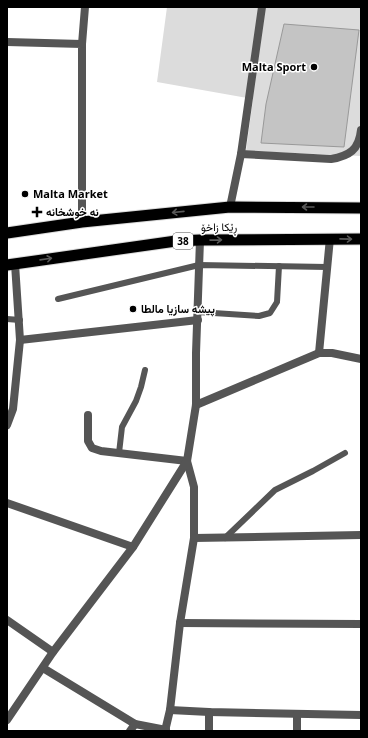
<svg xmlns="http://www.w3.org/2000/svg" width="368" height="738" font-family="'Open Sans',Vazirmatn,sans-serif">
  <rect width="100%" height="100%" fill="#fff"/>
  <path fill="#dcdcdc" d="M167,7H361V156L246,151L253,99L157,82Z"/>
  <path fill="#c4c4c4" stroke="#999" d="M284,24L359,30L344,147L261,143L266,104Z"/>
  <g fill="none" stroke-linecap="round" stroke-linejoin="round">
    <g stroke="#dbdbdb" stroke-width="13">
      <g id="trunk">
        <path d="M7,233L82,222L230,207L361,208"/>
        <path d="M7,265L176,241L200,240L361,239"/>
      </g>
    </g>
    <g stroke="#555" stroke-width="6">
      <path d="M58,299L199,265L327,267"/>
      <path d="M198,312L259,316L270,313L277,302L279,266"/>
      <path d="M7,319L20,320"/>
      <path d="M119,453L122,427L136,401L141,387L145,370"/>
      <path d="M225,538L275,490L313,471L345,453"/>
    </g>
    <g stroke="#555" stroke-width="8">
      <path d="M7,42L82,44V222"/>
      <path d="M82,44L85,7"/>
      <path d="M241,154L331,159C349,156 359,150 361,130"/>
      <path d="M230,207L241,154L262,7"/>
      <path d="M20,340L198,320"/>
      <path d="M319,353L330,238"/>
      <path d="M196,405L319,353H332L361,359"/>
      <path d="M88,415V441L92,448L101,451L187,461L194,487V538L180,623L170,710L165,731"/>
      <path d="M7,425L13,409L20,340L15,264"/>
      <path d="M7,503L133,547"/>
      <path d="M194,538L361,535"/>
      <path d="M7,620L53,652"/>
      <path d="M180,623L361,624"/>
      <path d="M43,668L135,724L166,730"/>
      <path d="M170,710L209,712L361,715"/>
      <path d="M7,720L53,652L133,547L187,461L196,405V353L200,240"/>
      <path d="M130,731L135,724"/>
      <path d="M209,731V712"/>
      <path d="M297,731V714"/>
    </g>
    <use href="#trunk" stroke="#000" stroke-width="11"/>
  </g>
  <defs><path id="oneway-shaft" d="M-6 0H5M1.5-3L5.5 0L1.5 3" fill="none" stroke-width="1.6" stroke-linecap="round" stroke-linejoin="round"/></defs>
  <g stroke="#595959">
    <use href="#oneway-shaft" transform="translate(308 207) rotate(-180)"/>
    <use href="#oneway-shaft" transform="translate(178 212) rotate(174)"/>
    <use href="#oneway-shaft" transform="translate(346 239) rotate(1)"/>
    <use href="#oneway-shaft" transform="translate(216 240) rotate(-1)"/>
    <use href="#oneway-shaft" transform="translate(46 259) rotate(-8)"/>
  </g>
  <g fill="#000" stroke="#fff" stroke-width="1.5">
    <circle cx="314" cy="67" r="4"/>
    <circle cx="25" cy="194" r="4"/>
    <path d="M35 206h4v4h4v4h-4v4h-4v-4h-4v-4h4z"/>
    <circle cx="133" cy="309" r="4"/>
  </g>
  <g text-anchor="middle" stroke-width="3" stroke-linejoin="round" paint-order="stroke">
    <rect fill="#fff" stroke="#4c4c4c" stroke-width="1" x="173" y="233" width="20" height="16" rx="3"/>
    <g font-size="10" font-weight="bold" fill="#000">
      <text x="183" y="245">38</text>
    </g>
    <g font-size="11" font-weight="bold" fill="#000" stroke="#fff" text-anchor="start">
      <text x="306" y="71" text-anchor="end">Malta Sport</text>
      <text x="33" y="198">Malta Market</text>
      <text x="46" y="216">نه خوشخانه</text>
      <text x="141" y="313">پيشه سازيا مالطا</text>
    </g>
    <g font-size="11" fill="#000" stroke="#fff">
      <text transform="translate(219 227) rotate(-1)" y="4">ڕێکا زاخۆ</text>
    </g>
  </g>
  <rect width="368" height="738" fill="none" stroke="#000000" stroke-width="16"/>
</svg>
